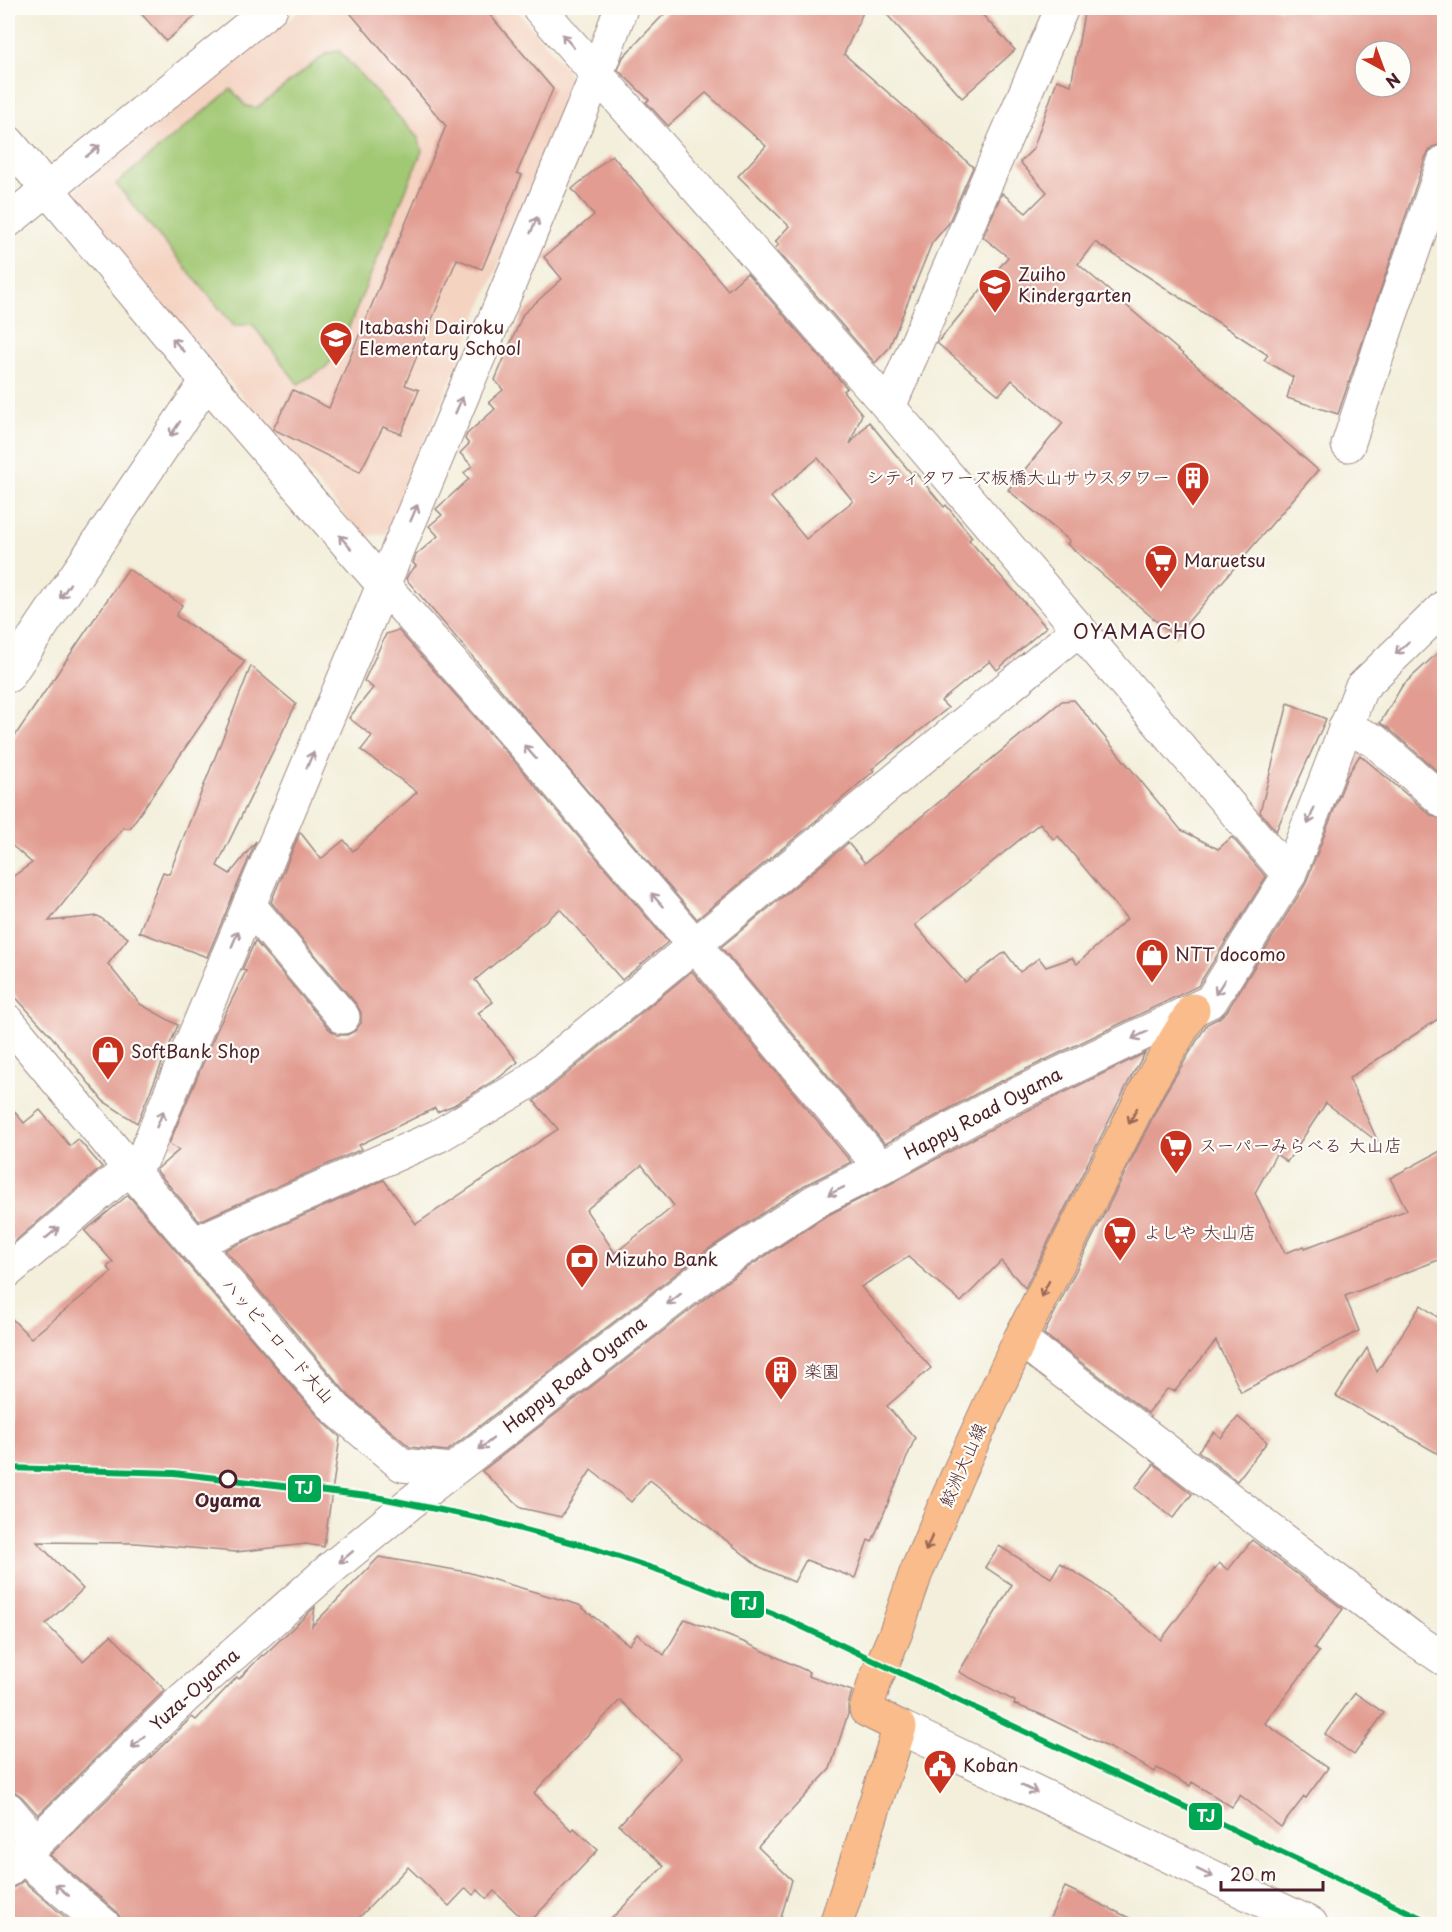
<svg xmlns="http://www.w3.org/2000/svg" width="1452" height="1932" font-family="'Playpen Sans','Klee One',sans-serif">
  <rect width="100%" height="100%" fill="#fdfcf7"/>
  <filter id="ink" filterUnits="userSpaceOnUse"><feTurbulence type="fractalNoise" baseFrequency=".0167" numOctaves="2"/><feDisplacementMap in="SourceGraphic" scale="12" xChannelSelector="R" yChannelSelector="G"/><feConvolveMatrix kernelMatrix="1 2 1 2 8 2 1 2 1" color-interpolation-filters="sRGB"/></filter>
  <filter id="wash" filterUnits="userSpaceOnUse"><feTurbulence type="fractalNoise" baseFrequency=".008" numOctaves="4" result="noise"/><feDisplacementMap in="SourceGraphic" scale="24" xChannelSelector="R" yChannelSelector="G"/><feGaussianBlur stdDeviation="1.35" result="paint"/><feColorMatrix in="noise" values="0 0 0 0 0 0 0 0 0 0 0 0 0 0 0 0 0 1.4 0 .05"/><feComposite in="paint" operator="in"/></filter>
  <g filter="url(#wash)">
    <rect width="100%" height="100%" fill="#f3efdb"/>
    <path fill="#f4d3c1" d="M304,8H515L567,70L572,89L386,534L363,536L74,201L77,188Z"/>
    <path fill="#a1c873" stroke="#76744f" stroke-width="1.5" d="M339,51L418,138L422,151L339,351L325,368L298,384L252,324L234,326L116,184L231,89L246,106L256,108L327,53Z"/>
    <g id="blocks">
      <g fill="#e29c91" fill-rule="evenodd">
        <path d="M136,8H205L166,41Z"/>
        <path d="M346,8H484L553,89L517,173L522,175L482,269L457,259L405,385L419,390L401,434L383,427L360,472L273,429L293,390L329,408L446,126Z"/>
        <path d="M670,8H865L844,54L973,167L948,224L932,243L889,348L875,363L775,248L779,245L775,242L789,226L738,176L766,146L706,93L668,126L646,102L649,100L618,70L623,57Z"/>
        <path d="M881,8H976L1015,50L962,98Z"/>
        <path d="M1085,8H1444V144L1432,147L1426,156L1338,414L1287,398L1293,377L1264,360L1268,355L1095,242L1078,264L1318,470L1175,637L1067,544L1070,541L1008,490L1063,423L1012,380L999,395L937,343L1008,257L983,237L1002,193L1026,213L1047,192L1020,162L1033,149L1057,80L1071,85ZM1365,51H1401V87H1365Z"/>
        <path d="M612,155L728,290L747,273L847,388L843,391L862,414L850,444L869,422L911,473L914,471L944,507L946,505L972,537L969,540L1046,627L997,670L990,661L941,701L948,708L872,769L874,771L824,814L697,919L406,579L409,573L416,566L413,563L416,555L438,536L429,526L442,515L436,509L469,479L464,473L472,466L460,453L469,444L465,439L467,434L495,409L489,402L503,390L495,380L523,314L562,279L544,257L594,215L572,189ZM818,458L853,501L806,539L771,497Z"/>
        <path d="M128,569L182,605L176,616L245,661L130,828H123L49,921L98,916L128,938L108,964L140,1004L178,1025L137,1123L103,1101L52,1037L8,989V880L32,863L8,842V746Z"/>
        <path d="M398,630L515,762L668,942L622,980L560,909L475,980L493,1002L478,1013L518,1062L500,1077L454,1105L437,1112L435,1108L359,1145L362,1149L199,1221L156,1170L179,1150L169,1144L217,1030L246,971L242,970L255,941L329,1029L337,1035H347L355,1031L361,1023V1013L357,1005L271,902L300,832L321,859L344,840L353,851L417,792L361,750L372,736L349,718L373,688L364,681L386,634Z"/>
        <path d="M1444,647V777L1387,727L1380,723L1402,686Z"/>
        <path d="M251,666L296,704L217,866L230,874L256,841L207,957L139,932L163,872L169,874Z"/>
        <path d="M1074,700L1181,830L1218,849L1232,837L1266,877L1198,986L985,1089L885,1144L721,947L848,843L865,863L1062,701ZM1040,823L1054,840L1058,836L1127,919L1077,964L1072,958L1046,967L1039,958L1020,972L1005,952L965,982L915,925Z"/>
        <path d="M1288,703L1326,719L1276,831L1260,812Z"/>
        <path d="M1360,755L1432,816L1444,820V1015L1349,1078L1378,1142L1326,1103L1287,1162L1276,1154L1255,1193L1285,1253L1304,1246L1305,1248L1407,1210L1390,1178L1444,1149V1258L1345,1296L1359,1331L1241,1392L1216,1341L1175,1391L1167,1389L1148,1413L1044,1334L1165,1093L1207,1024L1219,1018L1227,1011L1305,885L1347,776Z"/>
        <path d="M692,971L851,1162L805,1185L707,1250L447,1451L410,1447L349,1396L225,1250L384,1180L416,1224L558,1129L534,1101ZM642,1165L674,1206L615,1253L586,1210Z"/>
        <path d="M1145,1053L1132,1075L1025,1288L1001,1261L961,1302L908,1257L861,1287L931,1368L887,1406L915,1438L872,1542L868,1540L855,1578L806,1560L794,1582L760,1567L650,1480L631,1502L591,1470L561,1517L521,1508L482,1471L729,1280L824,1217L890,1184L1002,1123Z"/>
        <path d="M8,1104L24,1123L40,1110L70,1146L78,1139L102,1167L8,1247Z"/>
        <path d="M128,1195L322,1421L340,1437L324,1547L306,1544L236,1552L136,1543L37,1542L83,1589L46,1624L83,1661L111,1635L165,1690L38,1815L22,1797L15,1792L8,1791V1315L31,1338L112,1272L107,1267L113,1262L85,1231Z"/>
        <path d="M1421,1305L1444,1322V1457L1336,1396L1367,1348L1377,1372Z"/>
        <path d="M1238,1417L1267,1442L1237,1481L1198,1451L1214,1432L1221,1438Z"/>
        <path d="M1154,1464L1192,1494L1173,1518L1135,1488Z"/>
        <path d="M1252,1540L1343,1609L1314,1648L1319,1652L1265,1723L1328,1768L1306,1798L1304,1797L1281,1827L1240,1795L1232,1807L1192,1782L1190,1786L1157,1768L1155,1772L1132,1759L1040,1714L1014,1704L1015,1701L959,1672L1012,1585L985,1567L999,1546L1051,1578L1060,1563L1094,1584L1161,1640L1219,1563L1228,1570Z"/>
        <path d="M379,1557L467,1572L579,1605L629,1645L637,1634L664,1655L685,1619L746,1643L809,1672L808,1676L852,1691L848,1705V1714L830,1769L758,1847L792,1880L779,1924H606L664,1866L619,1825L681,1758L620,1700L534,1793L572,1831L574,1828L598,1850L528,1924L494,1891L487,1899L478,1890L473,1895L466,1888L449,1906L408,1867L353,1924H121L120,1917L115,1910L50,1855L192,1717L196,1720L237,1677L239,1679L262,1655L263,1656L315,1607L312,1626Z"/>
        <path d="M1355,1693L1384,1713L1354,1755L1325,1734Z"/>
        <path d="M23,1881L72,1923L70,1924H8V1888H13Z"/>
        <path d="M1065,1887L1142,1924H1047Z"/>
      </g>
    </g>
  </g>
  <g filter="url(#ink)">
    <use href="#blocks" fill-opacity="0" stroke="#9e8783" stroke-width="1.5"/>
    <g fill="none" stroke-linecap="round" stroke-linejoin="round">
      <g stroke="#9e8783" stroke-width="35">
        <g id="minor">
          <path d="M539,8L889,407L1289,875"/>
          <path d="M8,142L207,381L363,562L529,750L695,945L881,1168"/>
          <path d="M8,221L271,8"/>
          <path d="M889,407L1062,8"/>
          <path d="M1348,445L1387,326L1444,162"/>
          <path d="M8,676L207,381"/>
          <path d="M1345,727L1375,741L1444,802"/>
          <path d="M249,905L343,1017"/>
          <path d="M8,1021L130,1169L336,1409L402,1465L452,1470"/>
          <path d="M195,1243L438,1136L524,1085L1079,629"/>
          <path d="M8,1271L144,1156L521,256L597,74L621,8"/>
          <path d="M1020,1339L1411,1637L1444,1659"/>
          <path d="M900,1727L1311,1924"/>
          <path d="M8,1809L35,1841"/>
          <path d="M21,1855L103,1924"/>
          <path d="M8,1870L184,1698L329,1570L409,1504L718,1265L815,1201L881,1168L993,1106L1211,1001L1289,875L1361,688L1444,607"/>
        </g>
      </g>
      <g stroke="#9e8783" stroke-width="35">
        <path id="major" d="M836,1924L900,1727L866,1710L875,1681L896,1632L916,1573L958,1474L1020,1339L1149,1084L1193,1010"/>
      </g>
      <use href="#minor" stroke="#fff" stroke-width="33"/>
      <use href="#major" stroke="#f9bc8a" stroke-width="33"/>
      <g stroke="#fdfcf7" stroke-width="10">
        <path id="rail-1" d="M8,1468L174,1473L376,1497L480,1518L589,1547L667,1573L790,1621L1434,1924"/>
      </g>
      <use href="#rail-1" stroke="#00a651" stroke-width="6"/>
    </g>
    <defs><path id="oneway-shaft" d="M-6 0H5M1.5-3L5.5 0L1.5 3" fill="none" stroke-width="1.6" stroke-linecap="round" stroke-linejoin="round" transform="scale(1.5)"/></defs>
    <g stroke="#ae9aa0">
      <use href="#oneway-shaft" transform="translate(568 41) rotate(-131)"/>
      <use href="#oneway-shaft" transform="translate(93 151) rotate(-39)"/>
      <use href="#oneway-shaft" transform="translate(534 225) rotate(-67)"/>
      <use href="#oneway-shaft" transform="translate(178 345) rotate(-130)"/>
      <use href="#oneway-shaft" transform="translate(459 405) rotate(-67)"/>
      <use href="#oneway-shaft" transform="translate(175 429) rotate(124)"/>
      <use href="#oneway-shaft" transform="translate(414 513) rotate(-67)"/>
      <use href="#oneway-shaft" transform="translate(345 542) rotate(-131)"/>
      <use href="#oneway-shaft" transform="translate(65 591) rotate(124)"/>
      <use href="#oneway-shaft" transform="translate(1402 648) rotate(136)"/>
      <use href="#oneway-shaft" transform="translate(530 752) rotate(-131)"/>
      <use href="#oneway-shaft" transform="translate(310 760) rotate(-67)"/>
      <use href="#oneway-shaft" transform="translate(1311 816) rotate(111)"/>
      <use href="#oneway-shaft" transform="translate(657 900) rotate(-131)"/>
      <use href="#oneway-shaft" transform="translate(235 939) rotate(-67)"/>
      <use href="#oneway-shaft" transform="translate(1220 987) rotate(122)"/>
      <use href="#oneway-shaft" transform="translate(1140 1035) rotate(154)"/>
      <use href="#oneway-shaft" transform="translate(160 1119) rotate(-67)"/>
      <use href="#oneway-shaft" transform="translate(836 1191) rotate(154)"/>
      <use href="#oneway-shaft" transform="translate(52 1233) rotate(-40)"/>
      <use href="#oneway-shaft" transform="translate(674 1299) rotate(142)"/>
      <use href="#oneway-shaft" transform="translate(486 1444) rotate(142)"/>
      <use href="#oneway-shaft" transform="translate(346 1557) rotate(140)"/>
      <use href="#oneway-shaft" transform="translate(138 1742) rotate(136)"/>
      <use href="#oneway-shaft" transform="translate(1029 1789) rotate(26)"/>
      <use href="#oneway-shaft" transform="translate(1205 1873) rotate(26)"/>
      <use href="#oneway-shaft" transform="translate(62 1890) rotate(-140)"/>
    </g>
    <g stroke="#996656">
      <use href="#oneway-shaft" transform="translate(1133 1116) rotate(117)"/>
      <use href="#oneway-shaft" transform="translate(1045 1289) rotate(117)"/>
      <use href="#oneway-shaft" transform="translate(929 1543) rotate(113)"/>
    </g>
  </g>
  <defs>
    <g id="school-pin" transform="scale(1.725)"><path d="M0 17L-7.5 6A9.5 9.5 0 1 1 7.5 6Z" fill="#c8321e" stroke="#fdfcf7"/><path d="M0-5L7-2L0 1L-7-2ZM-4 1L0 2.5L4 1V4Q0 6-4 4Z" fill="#fff"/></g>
    <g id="building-pin" transform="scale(1.725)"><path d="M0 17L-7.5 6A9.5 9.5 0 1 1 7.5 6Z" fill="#c8321e" stroke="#fdfcf7"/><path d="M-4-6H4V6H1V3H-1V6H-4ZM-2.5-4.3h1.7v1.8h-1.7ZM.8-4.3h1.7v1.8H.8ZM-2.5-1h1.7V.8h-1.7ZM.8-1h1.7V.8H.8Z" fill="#fff"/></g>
    <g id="supermarket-pin" transform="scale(1.725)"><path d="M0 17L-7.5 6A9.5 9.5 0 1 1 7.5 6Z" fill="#c8321e" stroke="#fdfcf7"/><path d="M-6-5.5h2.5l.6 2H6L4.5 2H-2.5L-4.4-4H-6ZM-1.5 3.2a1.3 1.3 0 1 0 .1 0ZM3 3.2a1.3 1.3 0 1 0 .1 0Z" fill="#fff"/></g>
    <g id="shop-pin" transform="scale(1.725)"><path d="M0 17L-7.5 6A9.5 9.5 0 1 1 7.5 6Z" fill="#c8321e" stroke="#fdfcf7"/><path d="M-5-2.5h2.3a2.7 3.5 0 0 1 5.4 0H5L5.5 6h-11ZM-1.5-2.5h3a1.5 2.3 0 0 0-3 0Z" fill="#fff"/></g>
    <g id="bank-pin" transform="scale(1.725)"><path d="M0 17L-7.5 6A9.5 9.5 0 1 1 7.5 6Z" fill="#c8321e" stroke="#fdfcf7"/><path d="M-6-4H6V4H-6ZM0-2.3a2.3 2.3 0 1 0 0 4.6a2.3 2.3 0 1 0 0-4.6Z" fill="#fff"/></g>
    <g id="civic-pin" transform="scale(1.725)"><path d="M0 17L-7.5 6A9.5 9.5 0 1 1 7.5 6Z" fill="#c8321e" stroke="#fdfcf7"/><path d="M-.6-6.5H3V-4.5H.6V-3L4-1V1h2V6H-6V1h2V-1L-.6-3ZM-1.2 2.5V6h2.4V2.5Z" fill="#fff"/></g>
  </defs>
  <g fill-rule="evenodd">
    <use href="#school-pin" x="995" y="285"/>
    <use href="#school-pin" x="336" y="338"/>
    <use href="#building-pin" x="1193" y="478"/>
    <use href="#supermarket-pin" x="1161" y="561"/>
    <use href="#shop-pin" x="1152" y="955"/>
    <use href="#shop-pin" x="108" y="1052"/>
    <use href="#supermarket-pin" x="1176" y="1146"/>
    <use href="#supermarket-pin" x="1120" y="1233"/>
    <use href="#bank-pin" x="582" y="1260"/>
    <use href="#building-pin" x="781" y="1372"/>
    <use href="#civic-pin" x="940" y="1766"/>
  </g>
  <circle fill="#fdfcf7" stroke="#4a1f2b" stroke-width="3" cx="228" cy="1479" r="8"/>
  <g text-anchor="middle" stroke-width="4.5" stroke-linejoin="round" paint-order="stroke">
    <g font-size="18" fill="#4a1f2b" stroke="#fdfcf7" text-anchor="start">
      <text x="1018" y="281">Zuiho<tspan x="1018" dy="21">Kindergarten</tspan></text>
      <text x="359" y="334">Itabashi Dairoku<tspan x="359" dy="21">Elementary School</tspan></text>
      <text x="1170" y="484" text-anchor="end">シティタワーズ板橋大山サウスタワー</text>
      <text x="1184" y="567">Maruetsu</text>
      <text x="1175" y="961">NTT docomo</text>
      <text x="131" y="1058">SoftBank Shop</text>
      <text x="1199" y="1152">スーパーみらべる 大山店</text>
      <text x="1143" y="1239">よしや 大山店</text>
      <text x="605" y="1266">Mizuho Bank</text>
      <text x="804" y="1378">楽園</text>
      <text x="963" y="1772">Koban</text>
    </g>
    <g font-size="18" fill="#4a1f2b" stroke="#fdfcf7">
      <text transform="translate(983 1114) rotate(-28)" y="6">Happy Road Oyama</text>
      <text transform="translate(278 1341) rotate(49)" y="6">ハッピーロード大山</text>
      <text transform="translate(575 1375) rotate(-38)" y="6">Happy Road Oyama</text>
      <text transform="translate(963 1465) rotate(-66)" y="6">鮫洲大山線</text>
      <text transform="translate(195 1690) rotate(-42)" y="6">Yuza-Oyama</text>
    </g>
    <g font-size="18" font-weight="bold" fill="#4a1f2b" stroke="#fdfcf7">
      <text x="228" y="1507">Oyama</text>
    </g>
    <g font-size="20" letter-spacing="1.5" fill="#4a1f2b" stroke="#fdfcf7">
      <text x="1140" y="639">OYAMACHO</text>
    </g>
  </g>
  <g stroke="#fdfcf7" stroke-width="2">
    <rect x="287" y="1474" width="35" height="29" rx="6" fill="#00a651"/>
    <rect x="730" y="1590" width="35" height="29" rx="6" fill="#00a651"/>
    <rect x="1188" y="1802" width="35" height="29" rx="6" fill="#00a651"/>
  </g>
  <g font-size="16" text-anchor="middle" font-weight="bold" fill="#fff">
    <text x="304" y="1494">TJ</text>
    <text x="748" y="1610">TJ</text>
    <text x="1206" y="1822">TJ</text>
  </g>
  <rect width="1452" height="1932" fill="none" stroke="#fdfcf7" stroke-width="30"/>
  <g transform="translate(1383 69) rotate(139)"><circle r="28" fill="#fdfcf7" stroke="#b5a4a5" stroke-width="1.5"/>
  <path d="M0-4.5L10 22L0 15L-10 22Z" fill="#c8321e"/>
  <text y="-9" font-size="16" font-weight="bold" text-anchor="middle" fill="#4a1f2b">N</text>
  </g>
  <path d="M1221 1881v9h102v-9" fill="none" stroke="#4a1f2b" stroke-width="3"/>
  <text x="1230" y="1881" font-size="18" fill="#4a1f2b" stroke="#fdfcf7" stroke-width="4.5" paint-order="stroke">20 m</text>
</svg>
